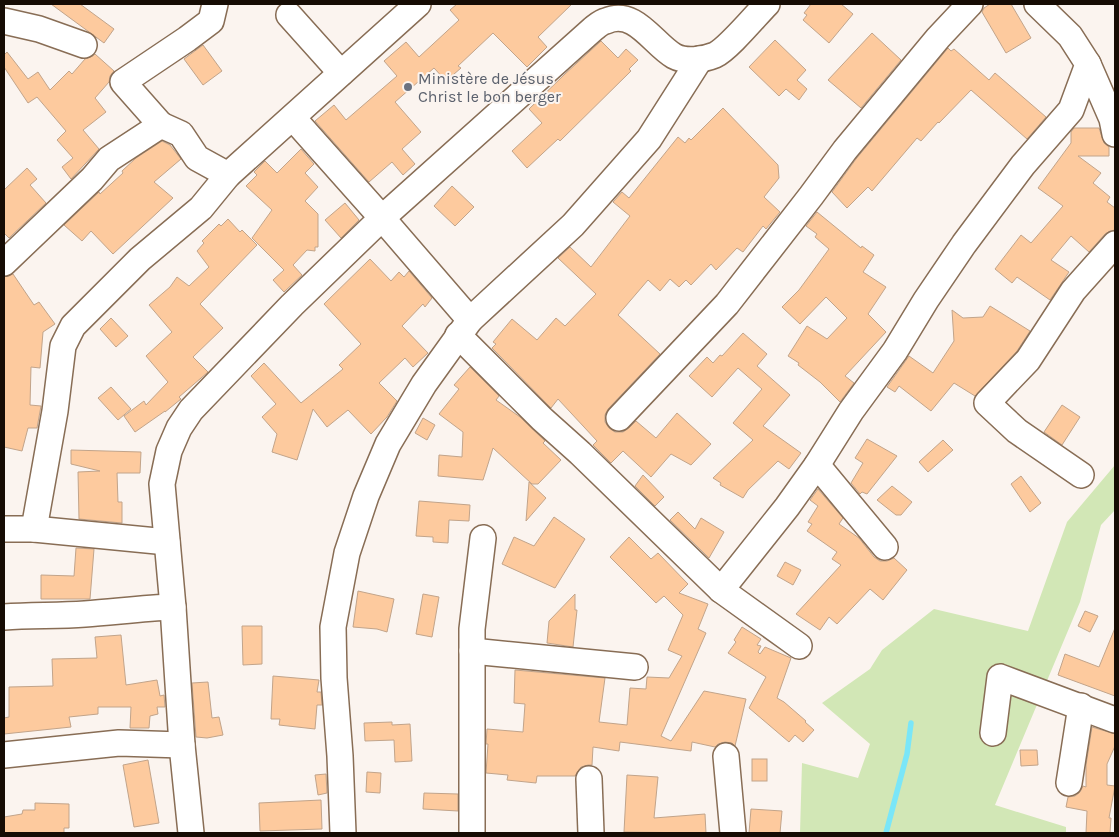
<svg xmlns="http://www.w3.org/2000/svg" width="1119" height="837" font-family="Karla,sans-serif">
  <rect width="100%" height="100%" fill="#fbf4ef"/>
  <path fill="#d2e7b6" d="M1115,465V510L1101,525L1080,602L995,805L1066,827V833H800L802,763L858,778L870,744L822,703L870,669L882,650L934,609L1028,631L1067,522Z"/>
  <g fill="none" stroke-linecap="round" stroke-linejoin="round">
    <path stroke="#7ae6f8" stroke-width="5.5" d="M886,833L907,754L911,723"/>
  </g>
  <g fill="#fdca9e" stroke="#c2a48a">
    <path d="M51,4H80L114,29L104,43Z"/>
    <path d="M457,4H572L538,37L547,47L527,67L493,33L458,66L461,68L446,81L434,68L395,102L421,132L402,149L415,164L403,175L392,162L369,182L315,121L334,105L346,120L397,76L384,61L406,42L419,57L459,20L450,10Z"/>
    <path d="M811,4H841L853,14L829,43L803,20L807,15L804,13Z"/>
    <path d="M990,4H1011L1031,38L1006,53L982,12L984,8Z"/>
    <path d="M872,33L901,60L861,108L828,80Z"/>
    <path d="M775,40L806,70L797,80L807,89L799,100L786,89L779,96L749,67Z"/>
    <path d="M601,41L618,58L626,49L638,60L629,69L631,71L560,141L558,139L527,168L512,151L542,123L529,109L565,74Z"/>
    <path d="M203,45L222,71L203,85L184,59Z"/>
    <path d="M948,48L951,51L954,49L989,80L995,73L1046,117L1027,139L971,90L939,123L938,122L921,141L917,138L872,191L868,187L847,208L832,192L856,159Z"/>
    <path d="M7,52L28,79L38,72L50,90L69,71L72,74L85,59L93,56L95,54L114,71L110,76L109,82L95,98L106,112L83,130L99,149L71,179L62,167L73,158L57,140L66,131L37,97L28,103L4,67V55Z"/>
    <path d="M723,108L778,165L779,178L764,197L780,212L766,229L763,226L743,252L737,248L716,270L711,264L691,285L686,280L679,287L670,279L660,291L648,280L618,315L660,354L608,409L605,415V422L609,428L615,432H623L629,428L636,421L656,438L677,413L711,444L691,465L671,454L651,477L623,451L611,463L593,445L597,441L558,399L551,408L492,348L496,344L493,342L512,319L537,340L556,318L565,326L596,294L558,258L570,247L591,267L630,216L613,202L622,192L629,198L678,137L685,143L689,138L691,140Z"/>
    <path d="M1074,128H1099L1104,143L1109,147V156H1078L1101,173L1093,183L1110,197L1107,202L1115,208V230L1110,231L1105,234L1089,252L1071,236L1051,260L1069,272L1050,300L1017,277L1012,283L995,269L1021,235L1031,243L1063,206L1038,188L1071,143V132Z"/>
    <path d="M162,141L170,145L181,159L154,182L173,198L113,254L91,231L82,241L64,225L99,192L100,194L123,173L122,171L136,158Z"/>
    <path d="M301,149L314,164L305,173L318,187L305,201L318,214V247H315V251L307,250L293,265L302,275L284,292L273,280L284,270L252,238L272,210L246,186L257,175L254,172L265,161L277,173Z"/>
    <path d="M27,168L37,179L30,185L46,203L9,238L4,233V190Z"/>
    <path d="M452,186L474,207L455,226L434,206Z"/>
    <path d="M345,203L359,220L341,238L325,220Z"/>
    <path d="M817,212L861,248L862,246L874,255L863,272L886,287L868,314L886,332L845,376L854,383L840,402L820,382L798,365L799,363L788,356L807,326L827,339L847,318L826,297L800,324L782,307L799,290L829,249L815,237L817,234L806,226Z"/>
    <path d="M228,219L240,232L242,230L257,245L200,304L223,328L193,357L208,372L179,397L181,399L165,412V411L135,432L124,416L144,401L146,405L168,382L146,356L172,332L149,305L170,287L177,277L189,286L209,267L197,251L204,243L202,241L219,224L221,226Z"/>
    <path d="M370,259L391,281L399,272L404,277L409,271L432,298L425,307L423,304L402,326L428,353L413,367L405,358L379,383L397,401L387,417L371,434L348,410L327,427L313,409L297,460L272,452L277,434L262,417L276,404L251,376L264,363L301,403L343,369L339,365L361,344L324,304Z"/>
    <path d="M13,274L34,305L39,302L55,324L43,332L40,368L31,367L30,405L41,406L37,428H28L22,451L4,447V277Z"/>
    <path d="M990,306L1030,331L1017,351L975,396L954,383L931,411L899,386L895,392L887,387L909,356L933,373L954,341L952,310L963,318L983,317Z"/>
    <path d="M111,318L128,336L116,347L100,329Z"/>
    <path d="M743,333L767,354L757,366L790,395L763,426L801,453L789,469L778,461L748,490L743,498L720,485L721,483L713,478L753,440L733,423L762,389L738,368L712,397L689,376L707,357L713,363L720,355L722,356Z"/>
    <path d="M470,367L499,396L496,400L520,417L545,441L543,443L561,460L538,484H532L493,448L483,480L438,476L439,455L462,457L463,432L439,414L459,389L454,385Z"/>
    <path d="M111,387L131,409L118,420L98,398Z"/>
    <path d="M1062,405L1080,417L1062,445L1044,432Z"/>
    <path d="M423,418L435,425L427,440L415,433Z"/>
    <path d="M867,439L897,456L867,494L862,492L860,494L851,483L863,463L855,458Z"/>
    <path d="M943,440L953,450L928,472L919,462Z"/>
    <path d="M71,450L141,452L140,473H117L118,502H122V523L79,519L78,472L100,471L71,464Z"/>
    <path d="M643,475L664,497L655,506L635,486Z"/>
    <path d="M1021,476L1041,503L1030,512L1011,484Z"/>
    <path d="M529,482L546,498L526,521Z"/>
    <path d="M892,486L912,502L901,515H896L877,500Z"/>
    <path d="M818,489L843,518L839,524L859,538L874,557L880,561H887L894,558L907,570L883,600L870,589L837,624L829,617L820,630L796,614L841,565L832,559L837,552L807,531L812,524L808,522L818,506L810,500Z"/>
    <path d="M419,501L470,505L469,521L449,520L448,543L433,542V537L416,536Z"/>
    <path d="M678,512L695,529L701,518L724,532L709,558L670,520Z"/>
    <path d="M554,517L585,539L555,588L502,564L514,537L534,546Z"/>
    <path d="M629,537L651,559L658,553L688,584L679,593L708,604L698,629L706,633L661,736L671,741L704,691L746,699L735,746L732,743L725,742L718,744L715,747L692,742L691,751L620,742L619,751L593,747L592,765H588L581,767L575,776H537L536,783L507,780L508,775L486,773L488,744H486L487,729L523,732L525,704L514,703L515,670L605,678L599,722L627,725L630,688L646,689L647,677L669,678L682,656L668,650L683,615L664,596L656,603L610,557Z"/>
    <path d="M76,548L94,549L90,599H41V575L74,576Z"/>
    <path d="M785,562L801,570L793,585L777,576Z"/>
    <path d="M358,591L394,599L387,632L377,629L353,627Z"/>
    <path d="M423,594L439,597L432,637L416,634Z"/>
    <path d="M575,594V610H577L573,647L547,643L549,621Z"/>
    <path d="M1085,611L1098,616L1090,632L1078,626Z"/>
    <path d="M242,626H262V664L243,665Z"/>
    <path d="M742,627L761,639L757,645L761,646L758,652L760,654L765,647L791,658L777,698L784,702L806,721L805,722L814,730L803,742L795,735L789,742L749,708L766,677L728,653L736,642L734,640Z"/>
    <path d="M1115,628V696L1058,675L1065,654L1099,667Z"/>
    <path d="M121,635L126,685L157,680L160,696L164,695L165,707H157L158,714L150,716L149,728H130L131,707H98V714L69,717L71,727L4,734V718L9,717V687L53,686L52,659L97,658L95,637Z"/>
    <path d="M273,676L319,680L317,692H321L322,705H317L315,729L279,725L280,719H271Z"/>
    <path d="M208,682L212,718L219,717L223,735L207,738L196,737L192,683Z"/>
    <path d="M392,722V725L410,724L412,761L395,762L394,740L365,741L364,723Z"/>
    <path d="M1092,727L1115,734V746L1107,764V785L1115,786L1109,818H1111L1110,833H1086L1087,811L1066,807L1068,797L1075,796L1080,792L1083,786L1086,787V765Z"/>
    <path d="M1020,750H1037L1038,765L1021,766Z"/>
    <rect x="752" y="759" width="15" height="22"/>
    <path d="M148,760L159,823L134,827L123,765Z"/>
    <path d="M367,772L381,773L380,793L366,792Z"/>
    <path d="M326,774L327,793L318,795L315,775Z"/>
    <path d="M627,775L658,777L654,818L705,814L706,833L624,832Z"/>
    <path d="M424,793L458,794V811L423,809Z"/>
    <path d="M321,800L322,829L260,831L259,803Z"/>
    <path d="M35,803L69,804V828H64V833H4V817L22,814L23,810H35Z"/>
    <path d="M751,809L782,811L780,833H749Z"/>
  </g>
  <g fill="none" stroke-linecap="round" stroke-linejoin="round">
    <g stroke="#886d55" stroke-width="28">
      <g id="minor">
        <path d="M289,15L341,73"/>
        <path d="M4,21L39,29L84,45"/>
        <path d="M1088,64L1112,119L1115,134"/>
        <path d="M293,118L382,218L470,320"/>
        <path d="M161,125L123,82L187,39L211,21L215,4"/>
        <path d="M4,263L92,179L109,159L161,125L181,134L197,158L228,175"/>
        <path d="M458,335L542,419L580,453L721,590L799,646"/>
        <path d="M619,418L727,304L811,196L845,150L938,38L970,4"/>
        <path d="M817,465L885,547"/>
        <path d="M1081,475L1017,431L987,403L1028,360L1073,291L1115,244"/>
        <path d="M4,529H34L167,542"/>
        <path d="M34,529L55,411L63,346L73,326L140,259L201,208L228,175L418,4"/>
        <path d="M721,590L787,507L817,465L851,411L895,351L926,300L964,244L1023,165L1071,110L1088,64L1070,36L1037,4"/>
        <path d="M4,617C31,615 58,616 85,614C114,612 144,608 173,607"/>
        <path d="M472,651L635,667"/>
        <path d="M993,733L1000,677L1115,720"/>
        <path d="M4,755L119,743L182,745"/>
        <path d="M726,756L733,833"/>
        <path d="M589,779L591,833"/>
        <path d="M1069,783L1081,706"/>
        <path d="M191,833L182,745L173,607L162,484L169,451L179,428L191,410L292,305L382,218L593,29C597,26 601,22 606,21C635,8 653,44 674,56C685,62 703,60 715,55C728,49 756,15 767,4"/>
        <path d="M343,833L340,756L334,678L333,627L347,553L366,496L388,444L424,384L470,320L573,225L649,139L700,59"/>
        <path d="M472,833V629L483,538"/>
      </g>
    </g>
    <use href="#minor" stroke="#fff" stroke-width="25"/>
  </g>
  <circle fill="#6b7280" stroke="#fbf4ef" stroke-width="2" cx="408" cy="87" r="5"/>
  <g text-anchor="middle" stroke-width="4" stroke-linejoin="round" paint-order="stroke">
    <g font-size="16" fill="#5b616d" stroke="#fbf4ef" text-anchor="start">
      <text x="418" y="84">Ministère de Jésus<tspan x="418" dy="18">Christ le bon berger</tspan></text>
    </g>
  </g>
  <rect width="1119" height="837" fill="none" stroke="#160c04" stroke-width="10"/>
</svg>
